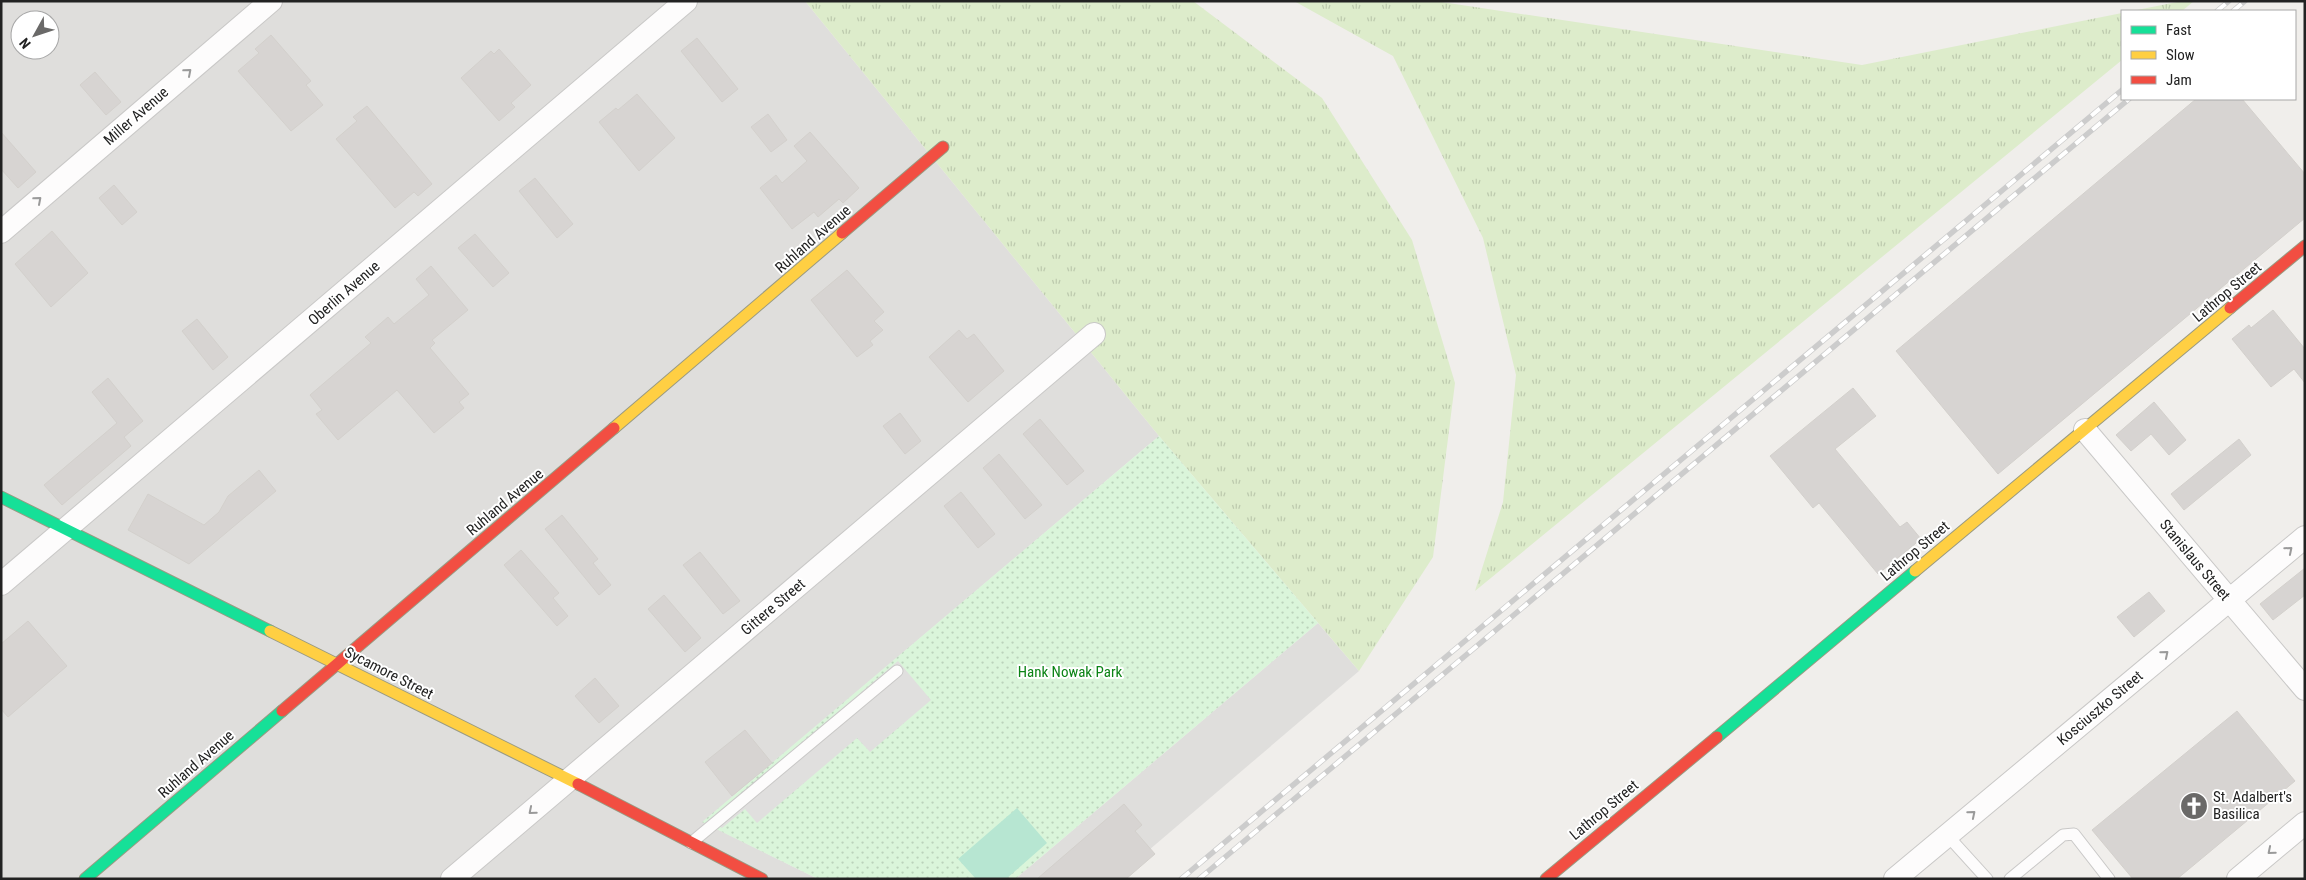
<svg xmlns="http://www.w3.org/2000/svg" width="2306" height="880" font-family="'Roboto Condensed',sans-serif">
  <defs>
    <pattern id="grass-tufts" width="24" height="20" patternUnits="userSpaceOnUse" patternTransform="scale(1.25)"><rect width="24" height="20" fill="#ddeccb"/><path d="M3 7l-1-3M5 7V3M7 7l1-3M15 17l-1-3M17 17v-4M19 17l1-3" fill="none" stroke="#bdcaae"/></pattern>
    <pattern id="park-dots" width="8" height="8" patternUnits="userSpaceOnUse" patternTransform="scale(1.25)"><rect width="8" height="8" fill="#daf5da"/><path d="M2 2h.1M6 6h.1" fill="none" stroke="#bbd2bb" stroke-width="1.8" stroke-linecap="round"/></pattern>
  </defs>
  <rect width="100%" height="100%" fill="#f0eeeb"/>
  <g fill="#dfdedc" fill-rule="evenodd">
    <path d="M1,1H805L1159,436L703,822L818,879H1ZM20,20H50V50H20Z"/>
    <path d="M1318,623L1359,671L1115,879H1015Z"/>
  </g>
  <g fill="url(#grass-tufts)">
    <path d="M805,1H1193L1322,98L1412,240L1455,383L1433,557L1359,671L1159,436Z"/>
    <path d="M1294,1H1435L1862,65L2122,13V60L1475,591L1503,502L1516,375L1483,238L1393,56Z"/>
    <path d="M2182,1H2194L2182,11H2132Z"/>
  </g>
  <path fill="url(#park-dots)" d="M1159,436L1318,623L1015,879H818L702,822Z"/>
  <path fill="#b7e6d2" d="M1017,808L1047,843L1006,879H976L958,859Z"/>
  <path fill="#e0dfde" d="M898,661L931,700L870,752L857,738L757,823L745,809L722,828L709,821Z"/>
  <g fill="#d7d4d2" stroke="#d3d0cc">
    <path d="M271,35L311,81L306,85L323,105L291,131L238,71L259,53L255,49Z"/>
    <path d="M697,38L738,89L722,102L681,51Z"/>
    <path d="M499,49L531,85L511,103L515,107L499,121L461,78L491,51L494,54Z"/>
    <path d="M95,72L121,102L106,115L80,85Z"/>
    <path d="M637,94L675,138L639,171L599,122L616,108L618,110Z"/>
    <path d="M2196,99H2242L2305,174V218L1998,474L1896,351Z"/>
    <path d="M367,106L432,184L418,196L414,192L395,208L336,139L357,121L353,117Z"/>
    <path d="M768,114L787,140L771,152L751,127Z"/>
    <path d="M1,132L36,172L18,188L1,169Z"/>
    <path d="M810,132L859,188L843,203L839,199L818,217L814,212L792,229L760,188L776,175L782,183L807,161L794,146Z"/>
    <path d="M535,178L573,224L557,238L519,191Z"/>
    <path d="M114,185L137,212L122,225L99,198Z"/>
    <path d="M52,231L88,273L51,307L15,264Z"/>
    <path d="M475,234L509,273L493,287L458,248Z"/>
    <path d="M431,266L468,310L432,340L435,343L430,348L469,394L459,402L464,408L434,433L397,390L338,440L316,414L322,410L310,395L371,343L365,337L388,317L394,324L429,295L416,279Z"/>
    <path d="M847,270L884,312L874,321L883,330L870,341L873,345L857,357L811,300Z"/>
    <path d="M2273,310L2305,349V383L2294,369L2271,387L2232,339L2249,325L2251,328Z"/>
    <path d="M197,319L228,357L213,370L182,331Z"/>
    <path d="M959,330L967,339L974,334L1004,371L968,402L929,357Z"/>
    <path d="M108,378L143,421L124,437L131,446L62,505L44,485L117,423L92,392Z"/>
    <path d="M1853,388L1876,416L1835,449L1900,527L1907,522L1921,539L1878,574L1819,503L1813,508L1770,456Z"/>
    <path d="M2154,402L2186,440L2169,455L2151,434L2131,451L2116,435Z"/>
    <path d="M900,413L921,441L905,454L883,426Z"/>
    <path d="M1040,419L1084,471L1067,485L1023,434Z"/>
    <path d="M2239,439L2251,455L2184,510L2171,494Z"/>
    <path d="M999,454L1042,505L1025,519L983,468Z"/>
    <path d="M259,470L276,491L189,564L128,530L148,494L204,525L219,512L228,496Z"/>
    <path d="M961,492L995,534L978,548L944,506Z"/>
    <path d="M562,515L598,559L593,563L611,585L599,595L545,529Z"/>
    <path d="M521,550L559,593L553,598L568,616L557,626L504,565Z"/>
    <path d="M700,552L740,601L723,614L683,565Z"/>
    <path d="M2305,568V595L2273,620L2260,604Z"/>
    <path d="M2149,592L2165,611L2134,637L2117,617Z"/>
    <path d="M664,595L701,638L685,652L648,609Z"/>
    <path d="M28,621L67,666L8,717L1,709V644Z"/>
    <path d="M595,678L619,706L599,723L575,696Z"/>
    <path d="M2237,711L2295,781L2177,879H2133L2092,830Z"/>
    <path d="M745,730L772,763L732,796L705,762Z"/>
    <path d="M1124,804L1142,825L1135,831L1155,854L1126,879H1037Z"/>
  </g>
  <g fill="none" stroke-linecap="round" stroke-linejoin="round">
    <g stroke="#c9c8c7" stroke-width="13">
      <g id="lane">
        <path d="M1947,835L1987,879"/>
        <path d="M691,843L897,671"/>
        <path d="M2010,879L2063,835L2074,834L2109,879"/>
      </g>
    </g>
    <g stroke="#c9c8c7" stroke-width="24">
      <g id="street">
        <path d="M1,232L271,1"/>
        <path d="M2085,430L2305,689"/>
        <path d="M1,584L686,1"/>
        <path d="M452,879L1094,334"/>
        <path d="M1895,879L2305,537"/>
        <path d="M2238,879L2305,823"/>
      </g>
    </g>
    <g stroke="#999a82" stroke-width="13">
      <g id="fast">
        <path d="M1,497L270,631"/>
        <path d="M1717,737L1915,571"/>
        <path d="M85,879L282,711"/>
      </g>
    </g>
    <g stroke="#999a82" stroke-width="13">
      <g id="slow">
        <path d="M614,428L842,233"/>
        <path d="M1915,571L2230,308"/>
        <path d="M270,631L578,784"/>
      </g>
    </g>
    <g stroke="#999a82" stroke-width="13">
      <g id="jam">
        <path d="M842,233L943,147"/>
        <path d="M2230,308L2305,246"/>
        <path d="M282,711L614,428"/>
        <path d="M578,784L762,879"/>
        <path d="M1546,879L1717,737"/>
      </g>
    </g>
    <use href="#lane" stroke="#fdfcfc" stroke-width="11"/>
    <use href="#street" stroke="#fdfcfc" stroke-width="22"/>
    <use href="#fast" stroke="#16e098" stroke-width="11"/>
    <use href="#slow" stroke="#ffcf43" stroke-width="11"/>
    <use href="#jam" stroke="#f24e42" stroke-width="11"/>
    <g stroke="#ccc" stroke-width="5.5">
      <g id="rail">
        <path d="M2217,11L2229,1"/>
        <path d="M2233,11L2245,1"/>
        <path d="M1181,879L2122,90"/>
        <path d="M1199,879L2129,99"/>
      </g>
    </g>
    <use href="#rail" stroke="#fff" stroke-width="4" stroke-dasharray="11" stroke-linecap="butt"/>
  </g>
  <defs><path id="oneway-chevron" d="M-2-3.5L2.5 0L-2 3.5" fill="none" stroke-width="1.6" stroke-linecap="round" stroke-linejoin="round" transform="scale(1.25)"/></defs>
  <g stroke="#9a9a9a">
    <use href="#oneway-chevron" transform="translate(188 72) rotate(-41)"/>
    <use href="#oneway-chevron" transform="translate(38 200) rotate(-41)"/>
    <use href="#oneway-chevron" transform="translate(2289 550) rotate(-40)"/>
    <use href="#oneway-chevron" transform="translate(2165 654) rotate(-40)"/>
    <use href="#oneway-chevron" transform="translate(532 811) rotate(140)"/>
    <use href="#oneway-chevron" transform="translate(1972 814) rotate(-40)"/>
    <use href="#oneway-chevron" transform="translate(2271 851) rotate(140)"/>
  </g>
  <defs>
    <g id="church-disc" transform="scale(1.4375)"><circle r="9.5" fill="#6a6968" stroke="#fff"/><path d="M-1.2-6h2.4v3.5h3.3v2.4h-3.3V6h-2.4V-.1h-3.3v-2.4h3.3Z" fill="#fff"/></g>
  </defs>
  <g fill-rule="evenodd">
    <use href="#church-disc" x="2194" y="806"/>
  </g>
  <g text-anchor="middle" stroke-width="4" stroke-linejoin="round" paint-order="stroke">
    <g font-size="15" fill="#222" stroke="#fff">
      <text transform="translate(136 116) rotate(-41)" y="5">Miller Avenue</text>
      <text transform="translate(813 239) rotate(-41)" y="5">Ruhland Avenue</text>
      <text transform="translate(2227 292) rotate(-40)" y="5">Lathrop Street</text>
      <text transform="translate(344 293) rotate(-41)" y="5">Oberlin Avenue</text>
      <text transform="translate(505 502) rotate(-40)" y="5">Ruhland Avenue</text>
      <text transform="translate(1915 551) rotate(-40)" y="5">Lathrop Street</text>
      <text transform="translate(2195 560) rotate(50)" y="5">Stanislaus Street</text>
      <text transform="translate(773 607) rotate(-40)" y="5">Gittere Street</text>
      <text transform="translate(389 673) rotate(27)" y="5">Sycamore Street</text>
      <text transform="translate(2100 708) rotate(-40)" y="5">Kosciuszko Street</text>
      <text transform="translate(196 764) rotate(-41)" y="5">Ruhland Avenue</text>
      <text transform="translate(1604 810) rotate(-40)" y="5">Lathrop Street</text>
    </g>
    <g font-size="15" fill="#0c8416" stroke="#fff">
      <text x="1070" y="677">Hank Nowak Park</text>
    </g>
    <g font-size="15" fill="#222" stroke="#fff" text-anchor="start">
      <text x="2213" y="802">St. Adalbert's<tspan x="2213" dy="17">Basilica</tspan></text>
    </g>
  </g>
  <rect width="2306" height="880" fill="none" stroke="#222222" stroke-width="5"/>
  <rect x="2121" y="10" width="175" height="90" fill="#ffffff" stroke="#a7a7a7"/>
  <rect x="2131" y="26" width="25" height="8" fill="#16e098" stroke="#a7a7a7"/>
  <text x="2166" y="35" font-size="15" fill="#222222">Fast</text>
  <rect x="2131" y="51" width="25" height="8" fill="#ffcf43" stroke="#a7a7a7"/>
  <text x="2166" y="60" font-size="15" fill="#222222">Slow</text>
  <rect x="2131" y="76" width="25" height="8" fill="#f24e42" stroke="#a7a7a7"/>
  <text x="2166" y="85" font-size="15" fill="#222222">Jam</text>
  <g transform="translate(35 35) rotate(230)"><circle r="24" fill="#ffffff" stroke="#a7a7a7"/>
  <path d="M0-4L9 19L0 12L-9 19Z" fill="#6a6968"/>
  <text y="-8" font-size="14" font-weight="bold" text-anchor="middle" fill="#222222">N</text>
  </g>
</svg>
